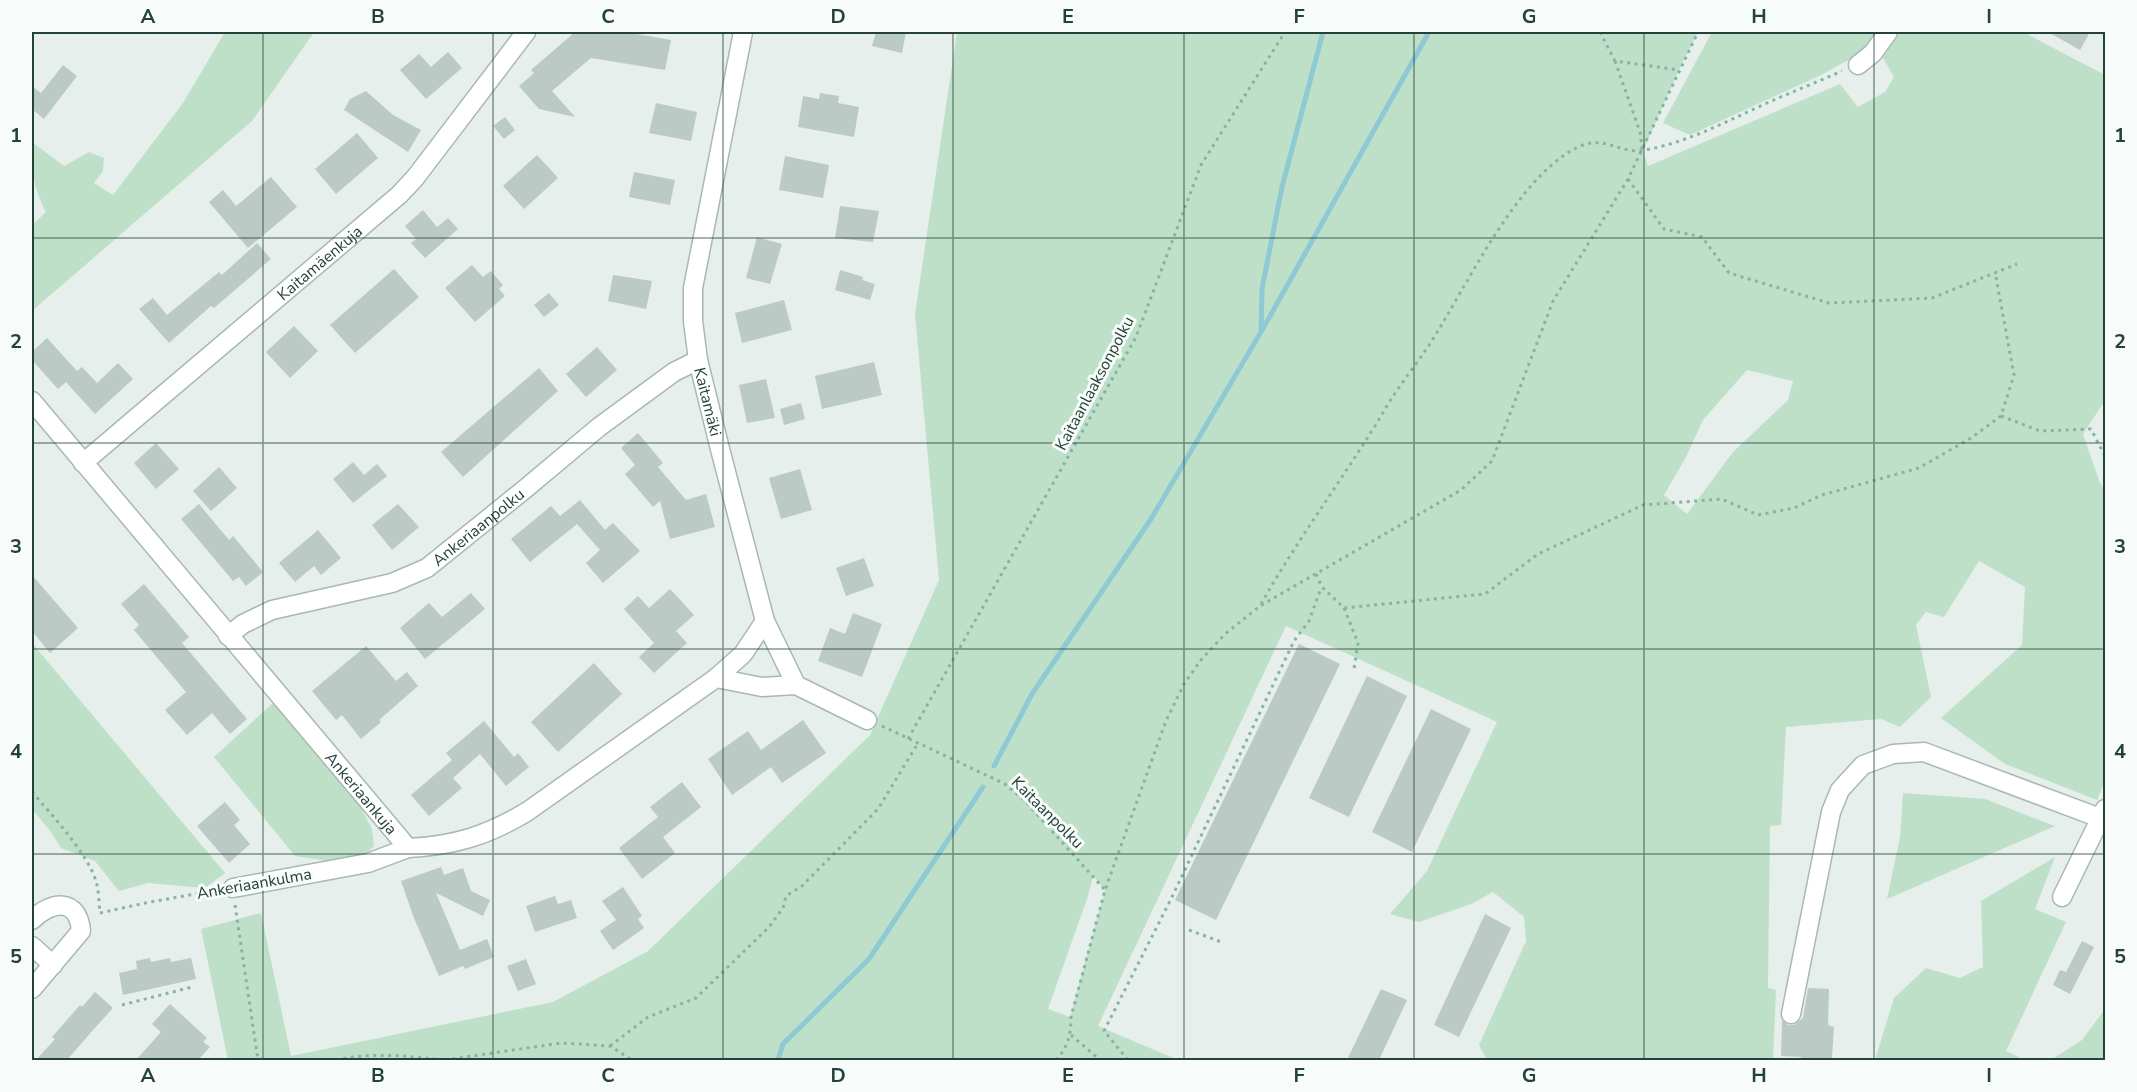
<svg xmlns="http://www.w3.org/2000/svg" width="2137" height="1092" font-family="'Nunito Sans',sans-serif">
  <rect width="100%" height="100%" fill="#e6efeb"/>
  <g fill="#bfe0c8" fill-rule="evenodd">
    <path d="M225,32H314L252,121L32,311V225L46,212C33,187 31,169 32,142L64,166L89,152L104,158L103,171L94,183L113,195L183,103Z"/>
    <path d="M957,32H1698L1679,70L1643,151L1648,166L1840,84L1858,107L1885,92L1894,77L1882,56L1898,32H2023L2105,75V403L2104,402L2083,434L2100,483L2105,490V782L2097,800L2005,764L1941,718L2022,645L2025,587L1979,561L1944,617L1926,612L1916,625L1931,697L1900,727L1881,719L1786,727L1781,825L1770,826L1768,988L1776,990L1773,1059L1774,1060H1487L1479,1045L1526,941L1524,917L1493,892L1471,904L1419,922L1390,914L1427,871L1497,722L1286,626L1098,1026L1178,1060H228L201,929L261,913L291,1056L553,1002L648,951L870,735L939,580L915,314ZM1747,370L1793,381L1788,400L1733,452L1687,514L1664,495L1686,457L1703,420ZM1093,876L1105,890L1070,1017L1048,1009L1088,896Z"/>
    <path d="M1712,32H1877L1862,53L1819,76L1690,135L1663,123Z"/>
    <path d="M32,643L225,873L205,888L148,883L119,891L95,861L61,848L51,832L32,809Z"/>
    <path d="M274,702L360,806L372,829L374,846L368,852L335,862L295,856L214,757Z"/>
    <path d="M1903,793L1985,799L2055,826L1887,899L1900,837Z"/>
    <path d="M2055,857L2035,909L2066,922L2006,1051L2025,1060H1875L1894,998L1926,968L1960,978L1983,967L1981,901Z"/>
    <path d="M2105,1009V1060H2051L2082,1040Z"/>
  </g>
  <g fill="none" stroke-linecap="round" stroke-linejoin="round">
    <g stroke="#8ec9d4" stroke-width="5">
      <path d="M1261,332L1262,289L1282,187L1323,32"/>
      <path d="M994,766L1032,694L1151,519L1265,325L1429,32"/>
      <path d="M778,1060L783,1044L869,959L983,787"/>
    </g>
  </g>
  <g fill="#bbcac4">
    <path d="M575,32H625L671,40L665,70L591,58L552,91L575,117L539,109L519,86L534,73L531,70Z"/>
    <path d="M876,32H906L902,53L872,46Z"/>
    <path d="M2048,32H2090L2080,50Z"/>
    <path d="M448,52L462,68L426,99L400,70L419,54L431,67Z"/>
    <path d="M63,65L77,76L44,119L32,109V86L41,93Z"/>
    <path d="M366,91L393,115L421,130L408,152L344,110L350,99Z"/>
    <path d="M820,93L839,96L838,103L859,107L854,137L798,127L803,96L819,99Z"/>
    <path d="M656,103L697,112L691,141L649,133Z"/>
    <path d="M505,117L515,130L504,139L493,126Z"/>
    <path d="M357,133L378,158L336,194L315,169Z"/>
    <path d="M537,155L558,178L524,209L503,186Z"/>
    <path d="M785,156L829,165L823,198L779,190Z"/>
    <path d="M634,172L675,180L670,205L629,197Z"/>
    <path d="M271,177L297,207L248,248L209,202L223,190L236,206Z"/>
    <path d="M840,206L879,211L873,242L835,238Z"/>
    <path d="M423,210L437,227L448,218L458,229L425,258L411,243L416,239L405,226Z"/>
    <path d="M757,237L782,244L770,284L746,278Z"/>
    <path d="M257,243L271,259L214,308L211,306L169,343L139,309L153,298L167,315L219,272L222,275Z"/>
    <path d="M472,265L483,277L491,271L503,285L499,289L505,296L475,322L445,288Z"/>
    <path d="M394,269L419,297L355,353L330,325Z"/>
    <path d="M840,270L863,277L862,280L875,284L870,300L835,290Z"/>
    <path d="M613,275L652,281L646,309L608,301Z"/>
    <path d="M549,293L559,305L544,317L534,305Z"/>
    <path d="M784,300L792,330L742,343L735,313Z"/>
    <path d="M294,326L318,351L290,378L266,352Z"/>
    <path d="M47,338L77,371L82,367L97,383L118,363L133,379L95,414L66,382L58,389L32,360V352Z"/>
    <path d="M597,347L617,370L586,397L566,374Z"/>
    <path d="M874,362L882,395L822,409L815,376Z"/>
    <path d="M539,368L558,391L463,477L441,452Z"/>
    <path d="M766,379L775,418L747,423L739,385Z"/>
    <path d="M801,403L805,419L784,425L780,409Z"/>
    <path d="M638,433L663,463L658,467L686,500L706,494L715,527L670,539L660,501L653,507L625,474L635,465L621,448Z"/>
    <path d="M156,443L179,469L156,489L134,463Z"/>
    <path d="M353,462L364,475L377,464L387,476L353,503L333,479Z"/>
    <path d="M219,467L237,488L211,511L193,491Z"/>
    <path d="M800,469L812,510L781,519L769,478Z"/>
    <path d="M580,500L605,530L613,523L640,551L603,583L586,563L600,550L577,524L530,562L511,539L551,506L560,516Z"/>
    <path d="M199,504L229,540L233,536L263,572L246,586L239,577L233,581L181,519Z"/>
    <path d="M398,504L419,527L392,550L372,525Z"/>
    <path d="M318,530L341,558L321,575L314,566L295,582L279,563Z"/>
    <path d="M864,558L874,586L846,596L836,568Z"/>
    <path d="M32,575L78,628L50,653L32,631Z"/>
    <path d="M144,584L189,637L182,643L247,719L230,734L212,713L187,735L165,710L186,692L134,630L139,625L121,604Z"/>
    <path d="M670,589L694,615L676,631L687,643L654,673L639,657L654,643L624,609L638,596L649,608Z"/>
    <path d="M471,593L485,609L425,659L400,628L429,603L442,617Z"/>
    <path d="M853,613L882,624L862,677L818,661L830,628L845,634Z"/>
    <path d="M1299,644L1340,664L1216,920L1175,900Z"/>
    <path d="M366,646L396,681L407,672L418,686L379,720L381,722L361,739L342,715L336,720L312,691Z"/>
    <path d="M594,663L622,694L558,752L531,722Z"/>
    <path d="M1367,676L1407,696L1349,817L1309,798Z"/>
    <path d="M1431,709L1471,729L1412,852L1372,832Z"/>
    <path d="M803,720L826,753L782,783L771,767L732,795L708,759L748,731L761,750Z"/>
    <path d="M484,721L514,757L518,753L529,767L506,786L480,754L453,778L462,788L429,816L411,795L452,760L446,753Z"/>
    <path d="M682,782L701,807L663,837L675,853L642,879L619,848L658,817L650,807Z"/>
    <path d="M225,802L240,820L234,825L250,844L229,863L197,826Z"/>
    <path d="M441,867L444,875L463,868L471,891L490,900L483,916L436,893L460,950L487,939L494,957L465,969L463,966L439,976L414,918L401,881Z"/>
    <path d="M623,887L642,916L638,919L644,928L613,950L600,931L616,920L602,901Z"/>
    <path d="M555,896L558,904L571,900L577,918L535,932L526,906Z"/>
    <path d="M1485,914L1511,928L1459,1037L1434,1025Z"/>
    <path d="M2082,941L2094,947L2070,994L2053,985L2060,970L2066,972Z"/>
    <path d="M150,958L151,962L170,958L171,962L191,958L196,979L123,995L119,973L137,969L136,961Z"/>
    <path d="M526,959L536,984L518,991L507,966Z"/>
    <path d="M1808,988L1829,989L1828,1025L1834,1027L1832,1058H1827V1060H1801V1057L1781,1056L1782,1020L1788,1025H1794L1803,1018Z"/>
    <path d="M1381,989L1407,1000L1379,1060H1347Z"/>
    <path d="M95,992L113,1008L93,1030L67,1060H36L55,1039L52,1037L80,1005L82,1007Z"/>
    <path d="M170,1004L207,1038L203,1042L210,1047L198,1060H136L161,1032L152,1024Z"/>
  </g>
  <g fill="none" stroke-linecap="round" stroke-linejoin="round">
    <g stroke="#a8b8b2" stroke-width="21">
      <g id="minor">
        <path id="s1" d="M743,32L693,288V321L698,360L720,449L765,621L796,685L867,720"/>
        <path d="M1858,65L1873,53L1888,32"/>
        <path id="s2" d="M32,401L408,848C454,846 489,835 528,811L716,678L743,654L765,621"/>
        <path id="s3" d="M83,463L399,195L415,178L526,32"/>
        <path id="s4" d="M228,636L243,624L272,610L392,583L427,568L525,489L599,427L674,372L698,360"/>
        <path d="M716,678L762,687L796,685"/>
        <path d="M233,888L368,863L408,848"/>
        <path d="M2062,897L2105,809"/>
        <path d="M32,920C51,901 78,897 81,931L32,989"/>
        <path d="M32,946L53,965"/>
        <path d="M1791,1014L1831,812L1840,790L1863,765L1893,754L1924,752L2100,818"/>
      </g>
    </g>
    <g stroke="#86b3a5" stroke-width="3" stroke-dasharray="3 4.5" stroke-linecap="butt">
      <path d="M1600,32L1615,61L1679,70"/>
      <path d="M1615,61L1640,132L1642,149"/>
      <path d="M1628,179L1664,229L1702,237L1729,273L1829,303L1932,298L2017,264"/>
      <path d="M2001,416L2040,431L2091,429L2106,458"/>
      <path d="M1316,574L1322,587L1344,608L1485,594L1538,554L1643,505L1722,499L1758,515L1794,508L1822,495L1919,468L1971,438L2001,416L2014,375L1995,272"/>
      <path d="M1261,604C1295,544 1336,488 1373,429C1380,419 1385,408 1392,398C1404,379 1419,361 1431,342C1467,286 1516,179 1576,148C1605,133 1618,155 1645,150C1689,142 1727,121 1767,103C1792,92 1817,82 1842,71"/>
      <path d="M1344,608L1358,643L1354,669"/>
      <path d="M882,726L1005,784L1025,801L1105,890"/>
      <path d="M908,739L1136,337L1201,165L1285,32"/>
      <path d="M32,792C51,814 91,857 97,885C99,894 99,904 100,913L145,903L217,890"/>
      <path d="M235,905L258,1060"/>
      <path d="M1189,930L1224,943"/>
      <path d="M122,1005L192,987"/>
      <path d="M1071,1035L1100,1060"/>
      <path d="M610,1046L648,1017L696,998L769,927L783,908L786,896L802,886L878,809L918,743"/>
      <path d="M336,1060C372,1052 408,1056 444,1060"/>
      <path d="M445,1060L561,1043L610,1046L632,1060"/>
      <path d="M1014,1060L1020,1059L1024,1060"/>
      <path d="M1056,1060C1068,1047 1071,1035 1071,1017L1105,890L1166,721L1184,684L1201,660L1225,634L1260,606L1461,490L1492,461L1553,301L1628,179L1698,32"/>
      <path d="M1128,1060L1104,1031L1170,901L1294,641L1309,621L1321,588"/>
    </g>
    <use href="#minor" stroke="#fff" stroke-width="18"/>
  </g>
  <path fill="none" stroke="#24423a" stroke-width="1.5" stroke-opacity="0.55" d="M263,32V1060M493,32V1060M723,32V1060M953,32V1060M1184,32V1060M1414,32V1060M1644,32V1060M1874,32V1060M32,238H2106M32,443H2106M32,649H2106M32,854H2106"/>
  <g text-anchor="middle" stroke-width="6" stroke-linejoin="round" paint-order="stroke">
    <g font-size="16" fill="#24423a" stroke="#f7fbf9">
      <text dy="6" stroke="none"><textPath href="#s3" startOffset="310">Kaitamäenkuja</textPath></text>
      <text transform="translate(1094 383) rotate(-62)" y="6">Kaitaanlaaksonpolku</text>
      <text dy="6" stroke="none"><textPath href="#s1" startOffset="376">Kaitamäki</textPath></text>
      <text dy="6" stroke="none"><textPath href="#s4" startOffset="278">Ankeriaanpolku</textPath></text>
      <text dy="6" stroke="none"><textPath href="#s2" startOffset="512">Ankeriaankuja</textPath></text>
      <text transform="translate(1048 812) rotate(45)" y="6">Kaitaanpolku</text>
      <text transform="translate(254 883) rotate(-10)" y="6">Ankeriaankulma</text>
    </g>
  </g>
  <rect width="2137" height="1092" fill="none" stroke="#f7fbf9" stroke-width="66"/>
  <rect x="33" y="33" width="2071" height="1026" fill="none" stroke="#24423a" stroke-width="2"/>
  <g font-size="20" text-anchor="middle" font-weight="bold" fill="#24423a">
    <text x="148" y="23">A</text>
    <text x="378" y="23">B</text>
    <text x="608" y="23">C</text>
    <text x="838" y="23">D</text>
    <text x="1068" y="23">E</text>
    <text x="1299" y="23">F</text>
    <text x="1529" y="23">G</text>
    <text x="1759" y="23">H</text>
    <text x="1989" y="23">I</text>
    <text x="16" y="142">1</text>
    <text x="2120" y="142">1</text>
    <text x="16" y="348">2</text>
    <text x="2120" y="348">2</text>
    <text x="16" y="553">3</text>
    <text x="2120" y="553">3</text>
    <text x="16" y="758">4</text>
    <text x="2120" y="758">4</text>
    <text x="16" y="963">5</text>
    <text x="2120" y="963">5</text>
    <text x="148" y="1082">A</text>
    <text x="378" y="1082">B</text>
    <text x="608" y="1082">C</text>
    <text x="838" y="1082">D</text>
    <text x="1068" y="1082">E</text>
    <text x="1299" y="1082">F</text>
    <text x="1529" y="1082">G</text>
    <text x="1759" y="1082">H</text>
    <text x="1989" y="1082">I</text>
  </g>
</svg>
